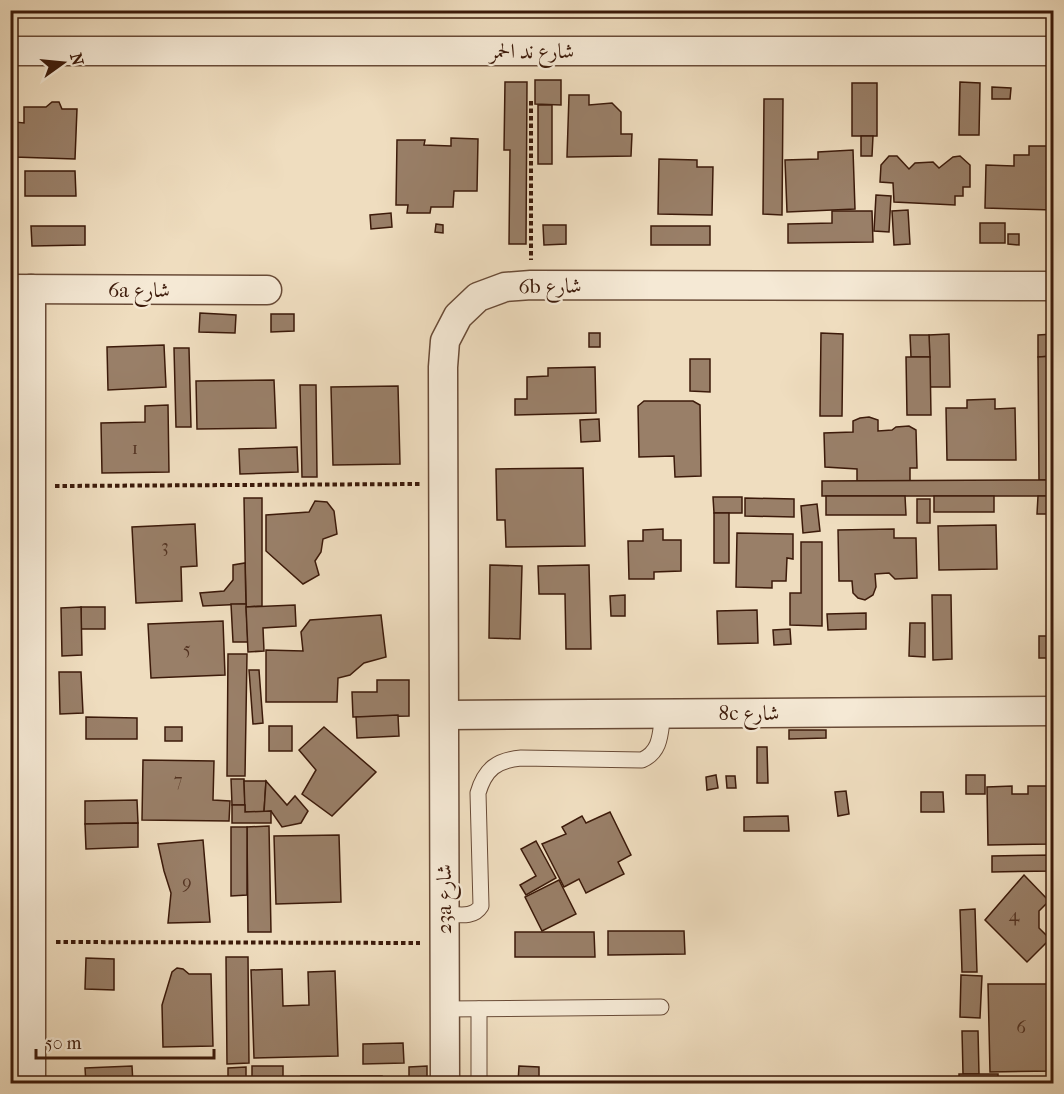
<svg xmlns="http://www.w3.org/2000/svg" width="1064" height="1094" font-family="'IM FELL French Canon',Amiri,serif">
  <rect width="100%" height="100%" fill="#efddbf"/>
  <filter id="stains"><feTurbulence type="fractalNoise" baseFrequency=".00333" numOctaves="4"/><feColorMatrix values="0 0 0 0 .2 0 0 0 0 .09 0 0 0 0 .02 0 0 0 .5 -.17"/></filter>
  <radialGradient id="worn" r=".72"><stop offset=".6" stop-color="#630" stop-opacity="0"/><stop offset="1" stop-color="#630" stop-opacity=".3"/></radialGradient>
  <g fill="#997f68" stroke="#3c1a0a" stroke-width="1.5">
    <path d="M535,80H561V105L535,104Z"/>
    <path d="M505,82H527L526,244H509L510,150H504Z"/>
    <path d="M960,82L980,83L979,135H959Z"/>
    <rect x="852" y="83" width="25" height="53"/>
    <path d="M992,87L1011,88L1010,99H992Z"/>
    <path d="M569,95H589V105L612,103L621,112V134H632L631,156L567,157Z"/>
    <path d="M764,99H783L782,215L763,214Z"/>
    <path d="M52,102H59L62,109H77L75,159L14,157L15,122L24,123V107H46Z"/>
    <rect x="538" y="105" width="14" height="59"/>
    <path d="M861,136H873L872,156H861Z"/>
    <path d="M451,138L478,139L477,191H454L453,207H431L430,213H407L408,205H396L397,140H425L424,145L451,146Z"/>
    <path d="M1029,146H1048V155H1054V210L985,208L986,165L1014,166V155H1029Z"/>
    <path d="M853,150L855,209L787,212L785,160L818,159V152Z"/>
    <path d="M889,156H897L909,169L915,163L933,162L939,168L953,157L960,156L970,165V187H963V196H955V205L894,202L893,183L880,182L881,165Z"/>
    <path d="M659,159L697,160V167H713L712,215L658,214Z"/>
    <path d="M25,171H75L76,196H25Z"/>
    <path d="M876,195L891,196L889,232L874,231Z"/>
    <path d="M908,210L910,244L894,245L892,211Z"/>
    <path d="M832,211H872L873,242L788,243V224L832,223Z"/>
    <path d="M391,213L392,227L371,229L370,215Z"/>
    <rect x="980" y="223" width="25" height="20"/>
    <path d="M436,224L443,225V233L435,232Z"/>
    <path d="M543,225H566V244L544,245Z"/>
    <path d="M31,226H85V245L32,246Z"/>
    <rect x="651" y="226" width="59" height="19"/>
    <path d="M1008,234H1019V245L1008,244Z"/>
    <path d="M200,313L236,315L235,333L199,332Z"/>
    <path d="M271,314H294V331L271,332Z"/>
    <rect x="589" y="333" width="11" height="14"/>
    <path d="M821,333L843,334L842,416H820Z"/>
    <path d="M949,334L950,387H930L929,335Z"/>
    <path d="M1054,334V356L1038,357V335Z"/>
    <path d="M910,335H929L930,357H911Z"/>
    <path d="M164,345L166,387L108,390L107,347Z"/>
    <path d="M174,348H189L191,427H176Z"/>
    <path d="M1054,356V480H1039L1038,357Z"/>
    <path d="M906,357H930L931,415H907Z"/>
    <path d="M690,359H710V392L690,391Z"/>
    <path d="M595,367L596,413L515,415V399H527V377L548,376V368Z"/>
    <path d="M274,380L276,428L197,429L196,381Z"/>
    <path d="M300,385H316L317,477H302Z"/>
    <path d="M398,386L400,464L333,465L331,387Z"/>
    <path d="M995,399V409L1015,408L1016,460H947L946,408H967V400Z"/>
    <path d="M644,401H693L700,405L701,476L675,477L674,456L639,457L638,406Z"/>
    <path d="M168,405L169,472L102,473L101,423L145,422V406Z"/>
    <path d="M869,417L878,420V431L892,430L896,427L909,426L916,430L917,468H910V481H857V469L825,467L824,433L853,432V421L860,418Z"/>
    <path d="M599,419L600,441L581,442L580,420Z"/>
    <path d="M297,447L298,472L240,474L239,449Z"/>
    <path d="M583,468L585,546L506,547L505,520H497L496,469Z"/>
    <path d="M1039,480H1054V496H822V481Z"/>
    <path d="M826,496H905L906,515H826Z"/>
    <rect x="934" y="496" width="60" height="16"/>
    <path d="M1038,496H1050V514H1037Z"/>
    <path d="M713,497H742V513H714Z"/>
    <path d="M244,498H262V606L246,607Z"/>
    <path d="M745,498L794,499V517L745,516Z"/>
    <rect x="917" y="499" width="13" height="24"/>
    <path d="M315,501L327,502L334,511L337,534L323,539L321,552L315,561L319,575L303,584L266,551V515L309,512Z"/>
    <path d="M817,504L820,531L803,533L801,506Z"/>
    <rect x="714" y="513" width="15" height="50"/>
    <path d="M195,524L197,566L181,567L182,601L136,603L132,527Z"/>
    <path d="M996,525L997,569L939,570L938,526Z"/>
    <path d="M663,529V540H681V571L654,572V579H629L628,541H643V530Z"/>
    <path d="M894,529V538H916L917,578L895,579L889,573L875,574L876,587L873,595L865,600L858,598L853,593L852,581H839L838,530Z"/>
    <path d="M737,533L793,534V559L787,558L786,581H772V588L736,587Z"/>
    <path d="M801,542H822V626L790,625V593H801Z"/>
    <path d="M245,563L246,604L203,606L200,593L224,591L233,580V565Z"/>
    <path d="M490,565L522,566L520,639L489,638Z"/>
    <path d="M589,565L591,649H566L565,594H539L538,566Z"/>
    <path d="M625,595V616H611L610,596Z"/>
    <path d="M932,595H951L952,659L933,660Z"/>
    <path d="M231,604H246L248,642H233Z"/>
    <path d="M295,605L296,626L263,628L264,651L248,652L246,607Z"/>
    <rect x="81" y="607" width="24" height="22"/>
    <path d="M81,607L82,655L62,656L61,608Z"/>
    <path d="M757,610L758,643L718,644L717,611Z"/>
    <path d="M866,613V629L828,630L827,614Z"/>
    <path d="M381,615L386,657L364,663L350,675L338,678L337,702H266V650L303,651L301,632L310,620Z"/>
    <path d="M223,621L225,675L151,678L148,624Z"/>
    <path d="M910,623H925V657L909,656Z"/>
    <path d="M790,629L791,644L774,645L773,630Z"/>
    <rect x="1039" y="636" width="15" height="22"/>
    <path d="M228,654H247L245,776H227Z"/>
    <path d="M249,670H259L263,723L253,724Z"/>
    <path d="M59,672H81L83,713L60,714Z"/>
    <path d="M377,680H409V716L353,717L352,692H377Z"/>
    <path d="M398,715L399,736L357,738L356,717Z"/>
    <path d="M86,717L137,718V739H86Z"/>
    <rect x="269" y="726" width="23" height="25"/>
    <rect x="165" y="727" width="17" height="14"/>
    <path d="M324,727L376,772L332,816L302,794L316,770L299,750Z"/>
    <path d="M789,730H826V738L789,739Z"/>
    <path d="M757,747H767L768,783H757Z"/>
    <path d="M143,760L214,761L213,800L230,801L229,821L142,820Z"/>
    <path d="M716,775L718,788L707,790L706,777Z"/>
    <rect x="966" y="775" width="19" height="19"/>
    <path d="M726,776H735L736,788H727Z"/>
    <path d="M231,779H244L245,805H232Z"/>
    <path d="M244,781H266L264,812H245Z"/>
    <path d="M266,781L287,805L295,796L308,811L301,823L282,827L271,811L264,812Z"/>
    <path d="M1012,786V794H1028V786H1050L1051,844L988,845L987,787Z"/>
    <path d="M846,791L849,814L838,816L835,792Z"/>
    <path d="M921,792H943L944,812H921Z"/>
    <rect x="10" y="800" width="4" height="35"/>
    <path d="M137,800L138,823L85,824V801Z"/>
    <path d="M232,805H245V812L271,811V823H232Z"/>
    <path d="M610,812L631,855L618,862L624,874L586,893L579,879L564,887L542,844L566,834L562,827L582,816L586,823Z"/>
    <path d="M788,816L789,831H744V817Z"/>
    <path d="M138,823V847L86,849L85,824Z"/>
    <path d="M269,826L271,932H248L247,827Z"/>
    <path d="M231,827H247V895L231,896Z"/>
    <path d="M339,835L341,902L276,904L274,836Z"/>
    <path d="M203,840L210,922L168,923L171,893L164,871L158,844Z"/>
    <path d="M536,841L556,878L526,895L520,885L536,876L521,849Z"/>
    <path d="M1054,855V871L992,872V856Z"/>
    <path d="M1024,875L1049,901L1039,911V928L1050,939L1027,962L985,920Z"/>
    <path d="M559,880L576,914L542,931L525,897Z"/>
    <path d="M975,909L977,972H962L960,910Z"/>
    <path d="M608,931H684L685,954L608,955Z"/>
    <path d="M515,932H594L595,957H515Z"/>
    <path d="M226,957H248L249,1063L227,1064Z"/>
    <path d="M86,958L114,959V990L85,989Z"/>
    <path d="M177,968L183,969L189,974H211L213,1046L163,1047L162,1005L172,972Z"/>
    <path d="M282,969L283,1006L309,1005L308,972L335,971L338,1056L254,1058L251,970Z"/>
    <path d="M961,975L982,976L980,1018L960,1017Z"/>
    <path d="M988,984H1054V1071L990,1072Z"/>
    <path d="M962,1031H978L979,1074H963Z"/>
    <path d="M403,1043L404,1063L363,1064V1044Z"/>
    <path d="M132,1066L133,1084H86L85,1068Z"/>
    <rect x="252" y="1066" width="31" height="18"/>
    <path d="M427,1066V1084H409V1067Z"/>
    <path d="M519,1066L539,1067V1084L518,1083Z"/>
    <path d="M246,1067V1084H228V1068Z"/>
    <rect x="959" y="1074" width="39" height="10"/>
    <rect x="301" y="1076" width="81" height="8"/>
  </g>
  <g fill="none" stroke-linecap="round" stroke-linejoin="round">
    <g stroke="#694b37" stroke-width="17">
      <g id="lane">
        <path d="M444,914C457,914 473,919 481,906L478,793C485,769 497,760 521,758L642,760C662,751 660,732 663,713"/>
        <path d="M445,1009L661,1007"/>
        <path d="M479,1084V1009"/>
      </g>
    </g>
    <g stroke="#694b37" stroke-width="31">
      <g id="street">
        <path d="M10,51H1054"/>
        <path d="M10,289L267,290"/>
        <path d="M31,289V1084"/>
        <path d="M445,715L1054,711"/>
        <path d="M445,1084L443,367L445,341L458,316L478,297L505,287L531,285L1054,286"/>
      </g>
    </g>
    <g stroke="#3c1a0a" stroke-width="4" stroke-dasharray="4.5 3" stroke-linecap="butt">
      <path d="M531,101V260"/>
      <path d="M55,486L420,484"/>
      <path d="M56,942L420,943"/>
    </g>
    <use href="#lane" stroke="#f5e9d5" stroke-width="15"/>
    <use href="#street" stroke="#f5e9d5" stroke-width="28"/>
  </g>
  <g text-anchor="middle" stroke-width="4.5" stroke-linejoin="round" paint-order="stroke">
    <g font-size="18" fill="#533322">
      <text x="135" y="454">1</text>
      <text x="165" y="552">3</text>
      <text x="187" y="655">5</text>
      <text x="178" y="786">7</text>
      <text x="187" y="888">9</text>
      <text x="1014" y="921">4</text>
      <text x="1021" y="1033">6</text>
    </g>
    <g font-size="21" fill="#3c1a0a" stroke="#f5e9d5">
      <text x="532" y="58">شارع ند الحمر</text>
      <text transform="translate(550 286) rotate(-1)" y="7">6b شارع</text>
      <text x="139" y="297">6a شارع</text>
      <text x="749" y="720">8c شارع</text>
      <text transform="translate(444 899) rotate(-90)" y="7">23a شارع</text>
    </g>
  </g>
  <rect width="1064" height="1094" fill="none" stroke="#efddbf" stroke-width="36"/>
  <rect x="12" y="12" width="1040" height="1070" fill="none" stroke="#3c1a0a" stroke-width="3"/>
  <rect x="18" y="18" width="1028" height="1058" fill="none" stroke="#3c1a0a" stroke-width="1.5"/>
  <g transform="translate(63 63) rotate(75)" stroke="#f5e9d5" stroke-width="4.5" paint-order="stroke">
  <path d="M0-4.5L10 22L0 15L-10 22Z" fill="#3c1a0a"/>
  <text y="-9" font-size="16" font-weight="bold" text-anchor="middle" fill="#3c1a0a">N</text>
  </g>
  <path d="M36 1049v9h178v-9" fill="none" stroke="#3c1a0a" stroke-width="3"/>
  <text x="45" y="1049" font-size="18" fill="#3c1a0a" stroke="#f5e9d5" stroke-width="4.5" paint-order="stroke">50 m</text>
  <rect width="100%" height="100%" filter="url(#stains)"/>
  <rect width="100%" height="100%" fill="url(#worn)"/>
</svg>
